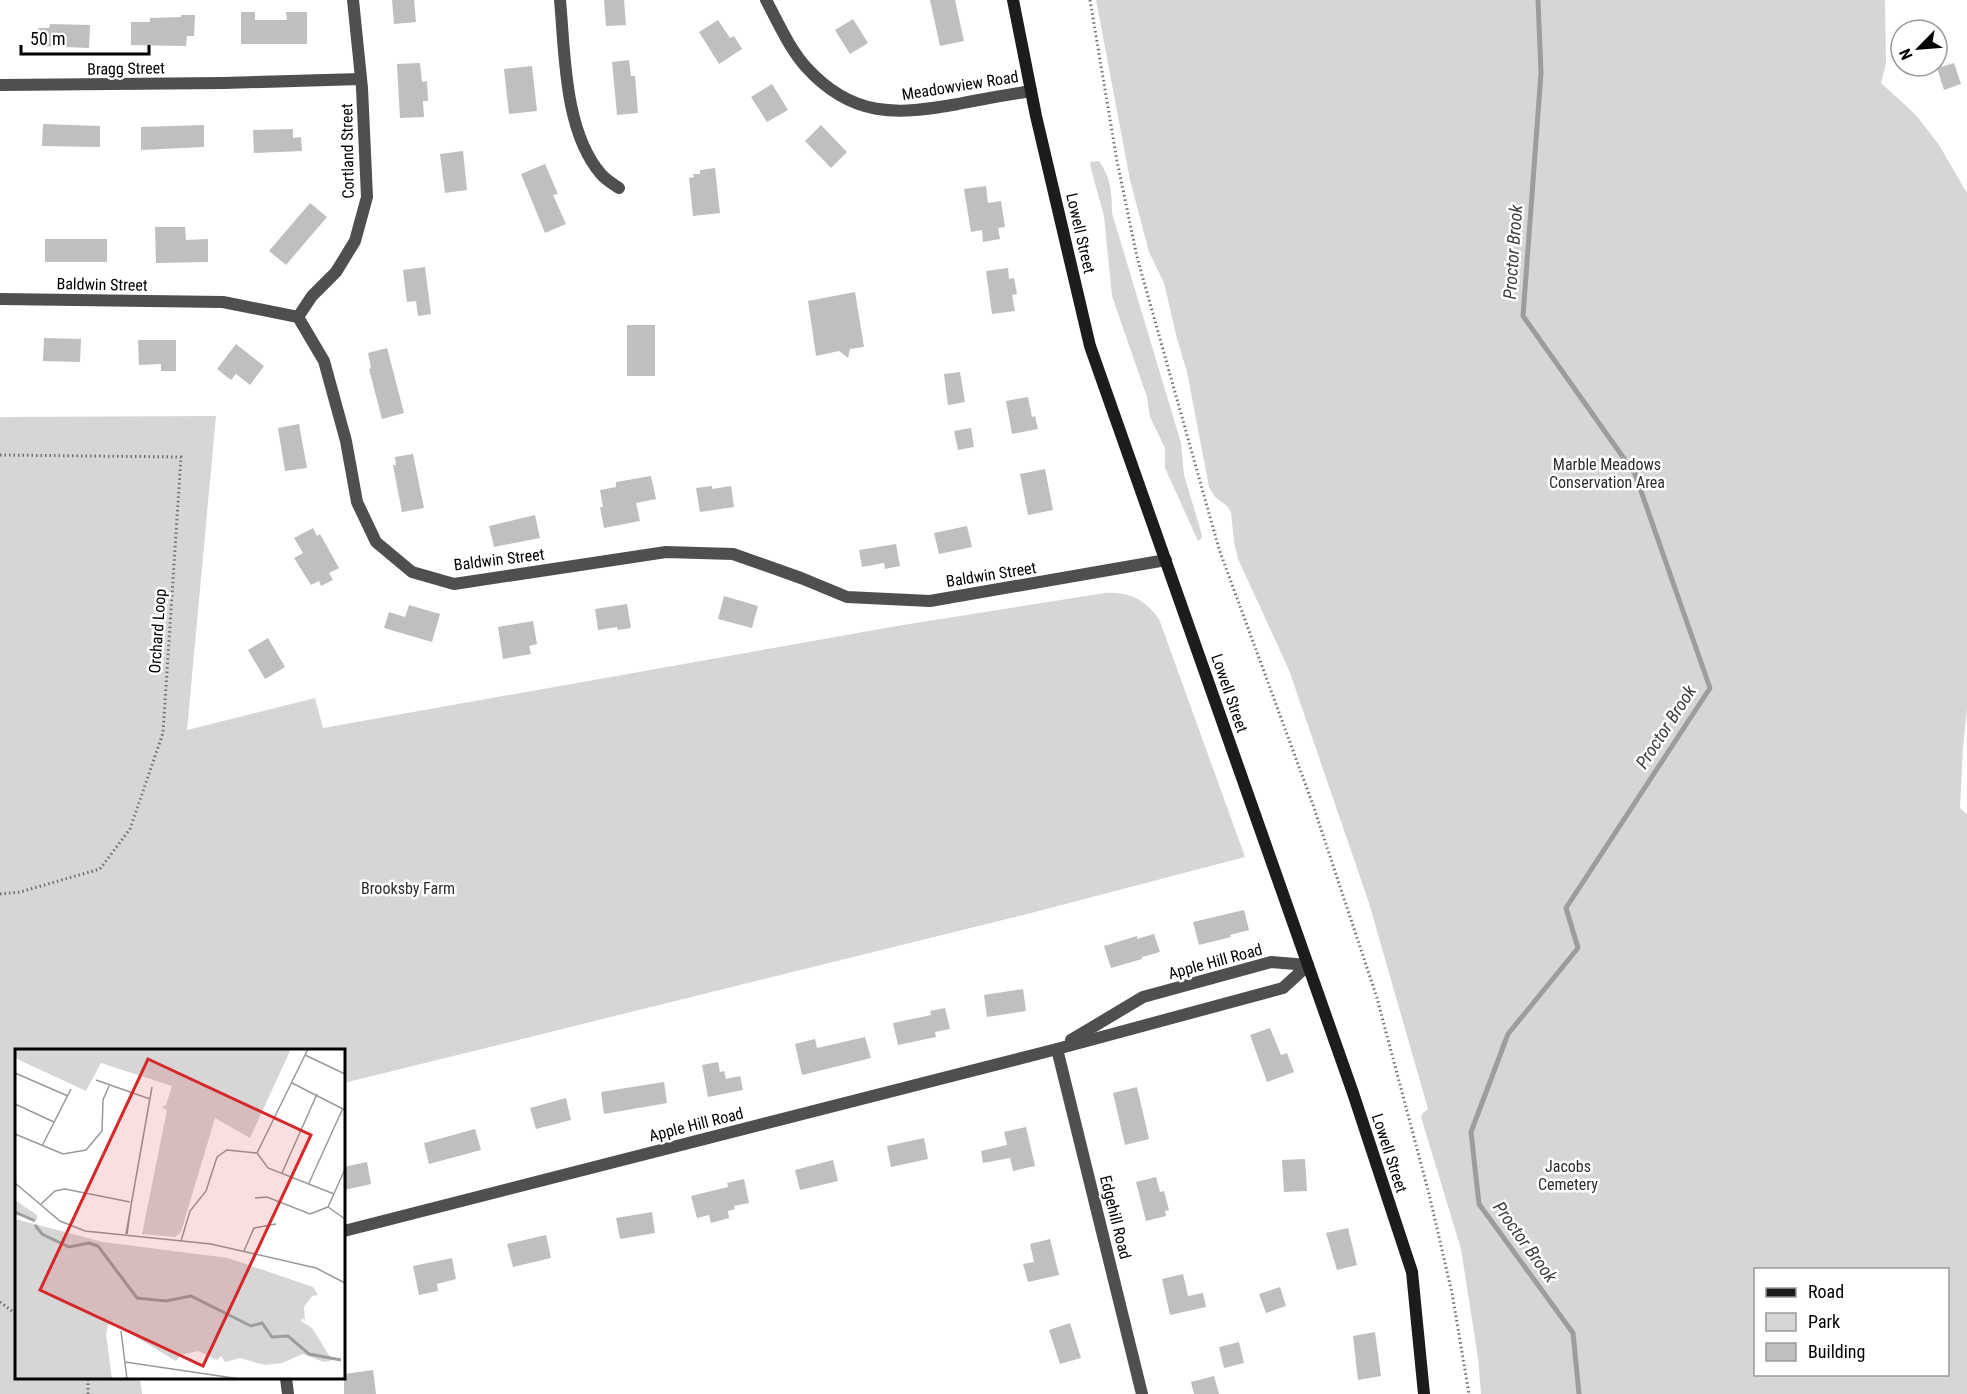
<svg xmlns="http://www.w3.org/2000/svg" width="1967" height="1394" font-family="'Roboto Condensed',sans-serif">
  <rect width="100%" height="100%" fill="#fff"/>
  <g fill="#d6d6d6" fill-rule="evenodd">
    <path d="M1096,0H1885L1886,64L1881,83L1916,115L1939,145L1967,193V709L1963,748L1960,808L1967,814V1394H1481L1478,1358L1461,1249L1421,1117L1423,1113L1428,1109L1369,903L1289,670L1238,559L1234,542L1231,512L1227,506L1215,497L1209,487L1187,372L1177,339L1164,283L1149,252L1130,180ZM1756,1270H1948V1374H1756Z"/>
    <path d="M1099,161C1111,178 1112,193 1112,213L1181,443L1184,475L1202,535L1201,539L1198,541L1165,468V448L1150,417L1147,397L1112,296L1104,216L1091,169L1090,162Z"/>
    <path d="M216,416L187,730L315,698L323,728L897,626L1105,593C1129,591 1146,600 1159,619L1245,857L1035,912L344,1083V1050H16V1378H140L142,1394H0V417Z"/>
  </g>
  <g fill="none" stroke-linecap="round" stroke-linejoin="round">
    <path stroke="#9d9d9d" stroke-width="5" d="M1538,0L1541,73L1523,316L1635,474L1710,688L1566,908L1578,948L1508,1034L1471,1132L1479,1204L1573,1333L1579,1394"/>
  </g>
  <g fill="#bfbfbf">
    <path d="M392,0H414L416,22L394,24Z"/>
    <path d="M604,0H624L626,25L606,26Z"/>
    <path d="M930,0H955L964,41L940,46Z"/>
    <path d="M241,12H255V20H287L286,12H307V44H241Z"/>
    <path d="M181,15H195L194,36H187L186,46L131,45V22H150V18L181,17Z"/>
    <path d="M853,19L868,43L850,54L835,30Z"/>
    <path d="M718,20L730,38L734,36L742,49L719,64L699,32Z"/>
    <path d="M50,24L90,25L89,48L38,46V28H49Z"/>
    <path d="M629,60L631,76H635L638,113L617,115L612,62Z"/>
    <path d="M420,63L422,82L427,81L428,101H423L424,117L400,118L397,64Z"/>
    <path d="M1954,63L1961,84L1944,90L1937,68Z"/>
    <path d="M532,66L537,111L509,114L504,69Z"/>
    <path d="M772,84L788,110L767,122L751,97Z"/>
    <path d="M43,124L100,126V147L42,146Z"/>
    <path d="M204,125V147L141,150V127Z"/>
    <path d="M821,125L847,152L831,168L805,141Z"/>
    <path d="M293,129V138L301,137L302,151L254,153L253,130Z"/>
    <path d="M463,151L467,190L445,193L440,154Z"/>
    <path d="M545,164L558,194L553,195L566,224L545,233L521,174Z"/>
    <path d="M715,168L720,213L693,216L689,178L694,177L693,174H700V170Z"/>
    <path d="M986,186L988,203L1001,201L1005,227L998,228L1000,239L983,242L982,230L971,232L964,189Z"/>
    <path d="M310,203L327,217L286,265L269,251Z"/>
    <path d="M155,227H185L186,240L208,239V262L156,263Z"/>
    <rect x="45" y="239" width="62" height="23"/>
    <path d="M425,267L431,314L418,316L416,301L407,302L403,270Z"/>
    <path d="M1008,268L1009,279L1014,278L1017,294L1012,295L1015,311L992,314L986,271Z"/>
    <path d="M855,292L864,347L850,349L848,358L839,351L816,356L808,301Z"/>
    <rect x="627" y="325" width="28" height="51"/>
    <path d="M44,338L81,339L80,362L43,361Z"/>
    <path d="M138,340H176V371H161V364L139,365Z"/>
    <path d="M236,344L264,366L250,385L236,374L231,380L217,369Z"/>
    <path d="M387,348L404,413L382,419L369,369L371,368L368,353Z"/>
    <path d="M960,372L965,402L948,405L944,374Z"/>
    <path d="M1028,397L1032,417L1035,416L1038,429L1012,434L1006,401Z"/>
    <path d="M299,424L307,468L285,471L278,428Z"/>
    <path d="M971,428L974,447L958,450L954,431Z"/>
    <path d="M413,454L424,508L402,512L393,465H396L395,457Z"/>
    <path d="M1045,469L1053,510L1028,515L1020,474Z"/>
    <path d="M651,476L656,499L636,503L640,521L604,528L600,507H603L600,490L616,487V482Z"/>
    <path d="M712,486V489L731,486L734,507L700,512L696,488Z"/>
    <path d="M535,515L540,538L494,547L489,526Z"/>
    <path d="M967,526L972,547L939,554L934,533Z"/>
    <path d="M313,528L317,536L320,534L339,568L329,573L333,580L321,586L319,581L311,585L294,558L303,553L294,538Z"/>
    <path d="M896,544L900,566L885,569L884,563L862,567L859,550Z"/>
    <path d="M724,596L758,606L752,628L718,619Z"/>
    <path d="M627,604L631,628L618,630L617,627L598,630L595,609Z"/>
    <path d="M409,605L440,614L432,642L384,628L389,612L405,617Z"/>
    <path d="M533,621L537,644L529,646L531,654L503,659L498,627Z"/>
    <path d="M268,638L285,667L265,679L248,650Z"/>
    <path d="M1244,910L1249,930L1230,935L1231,937L1199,945L1193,922Z"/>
    <path d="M1154,934L1160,952L1142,957V959L1111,968L1104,946L1137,936V939Z"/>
    <path d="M1023,989L1026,1011L987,1017L984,995Z"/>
    <path d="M945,1008L950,1029L935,1032L936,1037L898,1045L893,1023L931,1015L930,1011Z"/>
    <path d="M1270,1028L1281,1055L1287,1053L1294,1072L1267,1082L1250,1035Z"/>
    <path d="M865,1037L871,1058L802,1075L795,1044L815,1039L817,1048Z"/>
    <path d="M718,1062L720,1072L724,1071L726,1079L740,1076L743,1090L708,1097L702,1065Z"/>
    <path d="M664,1082L667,1103L604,1114L601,1092Z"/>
    <path d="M1137,1087L1149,1139L1125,1145L1113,1093Z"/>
    <path d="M566,1098L571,1120L536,1129L530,1108Z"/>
    <path d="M1026,1127L1035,1166L1013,1171L1010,1158L983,1163L981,1151L1007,1145L1004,1132Z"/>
    <path d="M475,1129L481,1150L429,1164L424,1143Z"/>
    <path d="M924,1138L928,1159L891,1167L887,1146Z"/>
    <path d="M1305,1159L1307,1191L1284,1192L1282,1160Z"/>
    <path d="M833,1160L838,1181L800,1190L795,1170Z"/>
    <path d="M367,1162L371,1184L344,1190V1167Z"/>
    <path d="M1156,1177L1160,1192L1164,1191L1169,1210L1165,1211L1166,1216L1146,1221L1136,1182Z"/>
    <path d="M744,1179L749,1203L734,1206L735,1209L728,1211L729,1218L711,1223L709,1215L697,1218L691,1196L728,1187L727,1183Z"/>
    <path d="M652,1212L655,1233L620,1239L616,1218Z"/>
    <path d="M1348,1228L1357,1265L1337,1270L1326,1233Z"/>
    <path d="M546,1235L551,1258L513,1267L507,1244Z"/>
    <path d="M1050,1239L1059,1275L1028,1282L1023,1264L1034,1262L1030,1244Z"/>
    <path d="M452,1258L456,1279L437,1284L438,1291L419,1295L413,1266Z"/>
    <path d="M1183,1274L1188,1296L1203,1293L1206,1307L1170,1315L1162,1279Z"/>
    <path d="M1280,1287L1286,1306L1266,1313L1259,1294Z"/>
    <path d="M1070,1323L1081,1358L1060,1364L1049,1330Z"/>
    <path d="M1375,1332L1381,1376L1358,1380L1353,1336Z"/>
    <path d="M1239,1342L1244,1363L1224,1368L1219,1347Z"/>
    <path d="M373,1370L376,1394H344V1374Z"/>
    <path d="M1214,1376L1219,1394H1194L1191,1382Z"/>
  </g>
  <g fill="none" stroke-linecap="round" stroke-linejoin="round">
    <g stroke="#717171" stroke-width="3" stroke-dasharray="1.5 3" stroke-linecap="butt">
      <path d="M1090,0L1117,161L1137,257L1219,549L1313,805L1377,998L1429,1194L1452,1293L1469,1394"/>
      <path d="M0,455L181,457L163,733L130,829L100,869L20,892L0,894"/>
      <path d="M0,1302L16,1314"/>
      <path d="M88,1394V1378"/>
    </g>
    <g stroke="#4f4f4f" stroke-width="12">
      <path d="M560,0C565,54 564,131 601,174C606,180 613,184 619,188"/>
      <path d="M766,0C778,22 789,48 806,67C852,118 897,115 958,104C982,99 1007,95 1031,91"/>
      <path d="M0,85L224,83L361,79"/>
      <path d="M0,299L223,302L298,317L324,361L346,441L357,502L376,542L412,572L454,584L666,552L733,554L801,578L847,597L930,601L1166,560"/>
      <path d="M298,317L312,296L336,272L355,241L367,197L362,88L353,0"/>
      <path d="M1071,1040L1143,997L1271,962L1308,965"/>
      <path d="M1057,1049L1142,1394"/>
      <path d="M344,1231L1057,1049L1283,988L1308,965"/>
      <path d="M286,1378L288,1394"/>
    </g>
    <path stroke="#1c1c1c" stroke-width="12" d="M1013,0L1036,116L1090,346L1353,1093L1412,1272L1424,1394"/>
  </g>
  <g text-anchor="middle" stroke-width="5" stroke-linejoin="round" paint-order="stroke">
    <g font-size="16" fill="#000" stroke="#fff">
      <text transform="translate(126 68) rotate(-1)" y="6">Bragg Street</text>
      <text transform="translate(960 85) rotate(-9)" y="6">Meadowview Road</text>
      <text transform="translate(347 151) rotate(-91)" y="6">Cortland Street</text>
      <text transform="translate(1081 233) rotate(77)" y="6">Lowell Street</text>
      <text transform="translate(102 284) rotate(1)" y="6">Baldwin Street</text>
      <text transform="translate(499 559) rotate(-7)" y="6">Baldwin Street</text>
      <text transform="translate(991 574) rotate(-9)" y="6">Baldwin Street</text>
      <text transform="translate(157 631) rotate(-86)" y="6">Orchard Loop</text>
      <text transform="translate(1230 693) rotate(71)" y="6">Lowell Street</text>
      <text transform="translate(1215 961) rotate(-15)" y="6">Apple Hill Road</text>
      <text transform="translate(696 1124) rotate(-14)" y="6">Apple Hill Road</text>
      <text transform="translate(1390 1153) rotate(72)" y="6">Lowell Street</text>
      <text transform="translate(1116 1217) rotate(76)" y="6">Edgehill Road</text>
    </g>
    <g font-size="16" fill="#2d2d2d" stroke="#fff">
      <text x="1607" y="470">Marble Meadows<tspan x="1607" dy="18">Conservation Area</tspan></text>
      <text x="408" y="894">Brooksby Farm</text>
      <text x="1568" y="1172">Jacobs<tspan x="1568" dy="18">Cemetery</tspan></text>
    </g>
    <g font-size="18" font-style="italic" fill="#3e3e3e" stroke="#fff">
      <text transform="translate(1513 252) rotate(-86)" y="6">Proctor Brook</text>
      <text transform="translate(1666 727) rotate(-57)" y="6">Proctor Brook</text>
      <text transform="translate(1525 1242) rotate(54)" y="6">Proctor Brook</text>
    </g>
  </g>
  <g transform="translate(15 1049)">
    <rect width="330" height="330" fill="#fff"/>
    <path d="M0,0H272L275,2L235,89L200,69L166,183L160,188L127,185L152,61L147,58L151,56L157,37L86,14L71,42L0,9ZM0,151L22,166V171L0,166ZM0,170L88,193L213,209L298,238L303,246L297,247L289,258L290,272L287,269L286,272L297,279L317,311L309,313L288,305L267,314L250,316L225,309L210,313L206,307L202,311L183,302L166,306L161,312L94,272L91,285L97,330H0Z" fill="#d6d6d6"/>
    <path fill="none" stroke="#9d9d9d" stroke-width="3" d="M0,163L20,172M20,176L27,185L54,198L74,194L83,197L122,249L151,252L176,247L236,277L247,274L257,288L273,287L294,305L326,311"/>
    <path fill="none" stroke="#999" stroke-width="1.5" d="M290,6L330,25M0,24L53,47M81,31L135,50M277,34L330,61M0,55L39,73M0,85L48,105L71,101L87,82L88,51L94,37M27,97L56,40M242,104L253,119L319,145M267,124L302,45M0,134L45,172L70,182L196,195L301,219L330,234M294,134L328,59M240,149L252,148L295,165L313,158M26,155L40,142L50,140L115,153M313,158L330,120M313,158L330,170M111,185L137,38M112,185L116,157M166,192L175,162L191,142L202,108L212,101L242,104L293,0M229,202L239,179L261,175M106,282L112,330M110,313L225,330"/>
    <path fill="#d62828" fill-opacity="0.15" stroke="#d62828" stroke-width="3" d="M133,10L296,86L188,317L25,241Z"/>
    <rect width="330" height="330" fill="none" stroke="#000" stroke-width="3"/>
  </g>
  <rect x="1754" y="1268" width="195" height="108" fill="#ffffff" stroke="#999999" stroke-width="1.5"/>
  <rect x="1766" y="1288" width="30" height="9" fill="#1c1c1c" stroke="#999999" stroke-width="1.5"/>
  <text x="1808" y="1298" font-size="18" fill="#000000">Road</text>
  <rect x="1766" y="1313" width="30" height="18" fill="#d6d6d6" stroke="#999999" stroke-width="1.5"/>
  <text x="1808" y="1328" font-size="18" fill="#000000">Park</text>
  <rect x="1766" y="1343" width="30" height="18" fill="#bfbfbf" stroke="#999999" stroke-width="1.5"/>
  <text x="1808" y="1358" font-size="18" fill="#000000">Building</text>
  <g transform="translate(1919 48) rotate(245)"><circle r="28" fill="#ffffff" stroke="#999999" stroke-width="1.5"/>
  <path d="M0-4.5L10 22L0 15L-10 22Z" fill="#000000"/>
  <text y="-9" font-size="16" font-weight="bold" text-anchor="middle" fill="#000000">N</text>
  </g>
  <path d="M21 45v9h128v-9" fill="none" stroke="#000000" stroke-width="3"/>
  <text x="30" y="45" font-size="18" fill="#000000" stroke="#ffffff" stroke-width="4.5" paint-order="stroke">50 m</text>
</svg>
